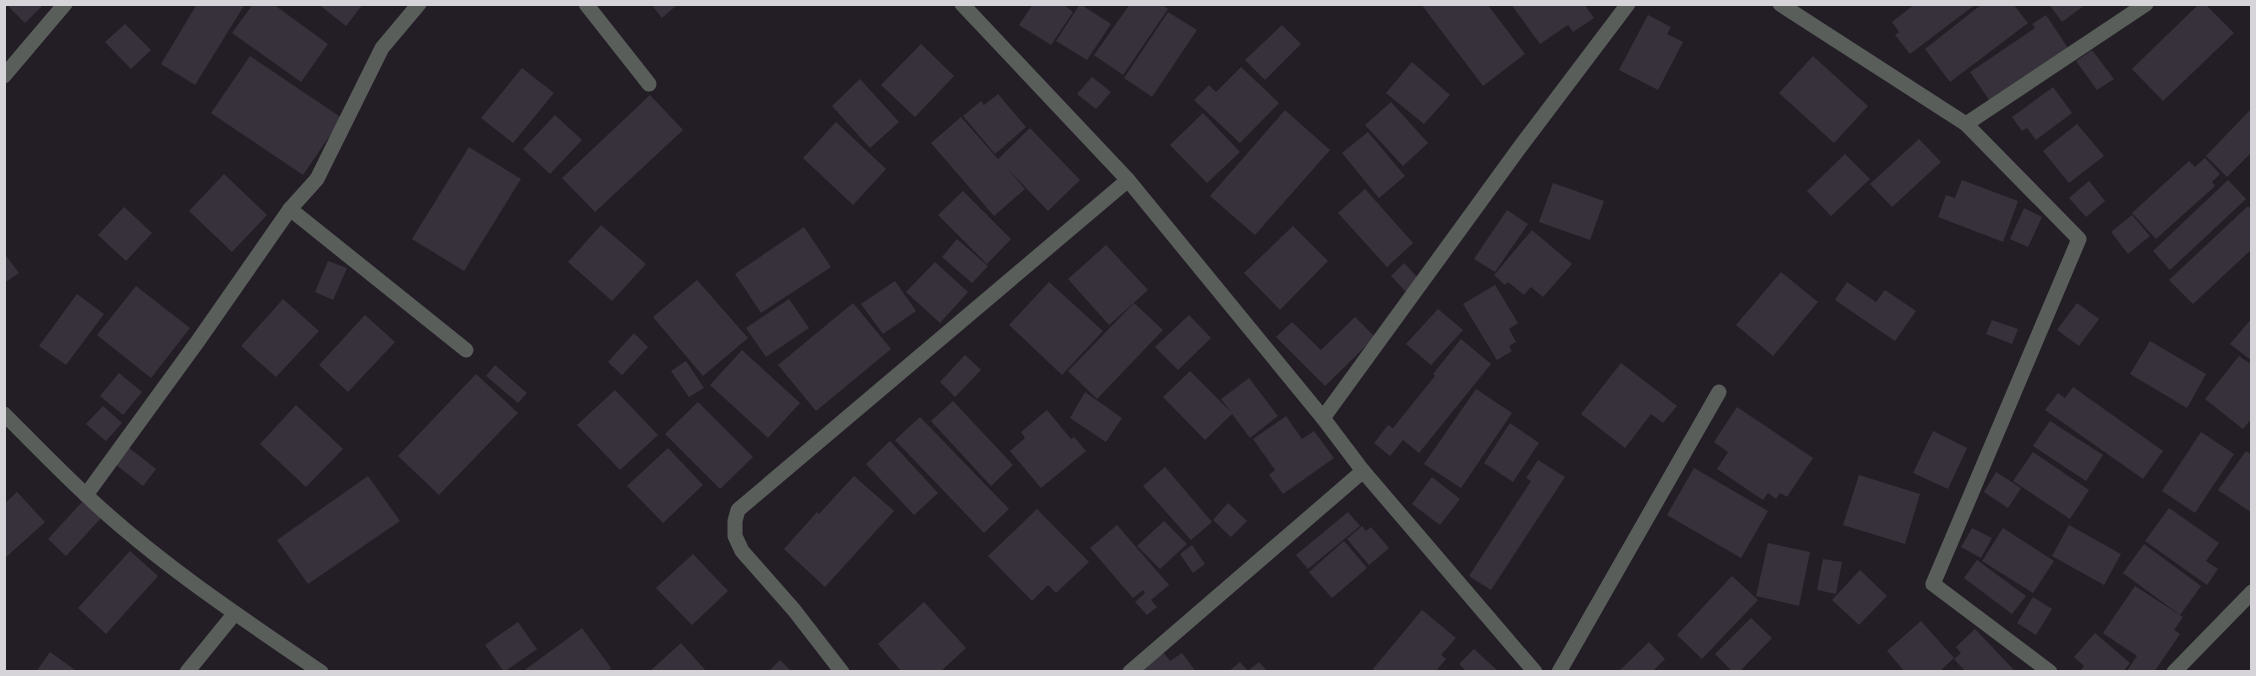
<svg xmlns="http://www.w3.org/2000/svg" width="2256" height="676" font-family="'Archivo Narrow',sans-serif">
  <rect width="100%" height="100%" fill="#231d26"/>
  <g fill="#36313a">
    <path d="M6,4H44L25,23Z"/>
    <path d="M197,4H245L195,85L161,64Z"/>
    <path d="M253,4H273L328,44L301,82L232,33Z"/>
    <path d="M318,4H363L346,26Z"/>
    <path d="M651,4H678L662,18Z"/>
    <path d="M1033,4H1063L1073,12L1051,45L1019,25Z"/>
    <path d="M1080,4L1111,24L1087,60L1056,41Z"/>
    <path d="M1130,4H1161L1168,9L1123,75L1094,55Z"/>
    <path d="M1421,4H1487L1525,54L1483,86Z"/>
    <path d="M1511,4H1584L1594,18L1573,32L1568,25L1540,44Z"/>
    <path d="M1915,4H1976L1910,54L1895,35L1899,32L1892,22Z"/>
    <path d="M1982,4H2013L2028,23L1950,82L1925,49Z"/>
    <path d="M2049,4H2086L2062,22Z"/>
    <path d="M2199,4H2205L2234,33L2163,101L2132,69Z"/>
    <path d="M1168,12L1197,30L1152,97L1124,78Z"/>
    <path d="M1648,15L1671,27L1667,34L1683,42L1658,90L1619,70Z"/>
    <path d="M2046,15L2068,48L1990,101L1970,72L2035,28L2032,24Z"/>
    <path d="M125,24L151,50L131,69L105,42Z"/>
    <path d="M1282,25L1301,44L1265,80L1245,60Z"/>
    <path d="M921,44L954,76L915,117L881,85Z"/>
    <path d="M2092,50L2114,79L2097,90L2076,61Z"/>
    <path d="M250,56L342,118L303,175L211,113Z"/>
    <path d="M1813,56L1868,106L1834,143L1779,93Z"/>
    <path d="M1412,62L1450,95L1424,124L1386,93Z"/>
    <path d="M1241,67L1279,103L1240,143L1194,100L1209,85L1216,92Z"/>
    <path d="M522,68L554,93L513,143L481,118Z"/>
    <path d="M1092,77L1111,92L1096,109L1077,94Z"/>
    <path d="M860,79L899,122L870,148L832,106Z"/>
    <path d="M2053,87L2072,113L2036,140L2027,128L2022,131L2012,117Z"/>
    <path d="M998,94L1026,127L995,154L963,116L981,101L984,105Z"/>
    <path d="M650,95L683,130L595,212L562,178Z"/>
    <path d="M1391,102L1428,143L1403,166L1365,125Z"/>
    <path d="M2252,108V152L2227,177L2206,156Z"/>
    <path d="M1285,110L1330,150L1255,235L1210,196Z"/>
    <path d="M1203,113L1240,152L1207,183L1170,145Z"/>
    <path d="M555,115L582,140L550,174L523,149Z"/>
    <path d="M961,117L998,159L1030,128L1080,180L1048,211L1007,168L1025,189L994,216L931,143Z"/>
    <path d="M836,122L886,169L853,205L803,158Z"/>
    <path d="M2077,124L2104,156L2069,183L2043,151Z"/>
    <path d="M1368,132L1405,176L1379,198L1342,153Z"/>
    <path d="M1919,139L1941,162L1892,207L1870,184Z"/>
    <path d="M469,147L521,179L464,271L412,239Z"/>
    <path d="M1845,154L1870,179L1831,216L1807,191Z"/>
    <path d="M2205,158L2220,174L2212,182L2215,186L2156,239L2132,213L2189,161L2195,167Z"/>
    <path d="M224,174L267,215L232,252L189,211Z"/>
    <path d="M1962,180L2018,201L2003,242L1938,217L1946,195L1955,198Z"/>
    <path d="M2228,180L2246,199L2170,270L2153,251Z"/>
    <path d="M2089,181L2105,201L2086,217L2069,198Z"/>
    <path d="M1553,183L1604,201L1590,240L1539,222Z"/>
    <path d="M1365,189L1413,243L1387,267L1338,213Z"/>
    <path d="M963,191L1011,239L987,264L938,215Z"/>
    <path d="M2248,206L2252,210V249L2193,304L2169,280Z"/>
    <path d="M124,207L152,233L126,261L98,235Z"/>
    <path d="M2024,208L2042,217L2028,247L2010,239Z"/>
    <path d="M1507,210L1528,224L1495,272L1474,259Z"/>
    <path d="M2132,215L2150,236L2128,254L2111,232Z"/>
    <path d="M601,225L646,264L612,301L568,262Z"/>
    <path d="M1293,226L1328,261L1280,310L1244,273Z"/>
    <path d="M804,227L831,267L761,313L735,274Z"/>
    <path d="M1532,230L1572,264L1543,297L1531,287L1524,295L1508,282L1505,285L1494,275Z"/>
    <path d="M957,239L988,266L972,283L942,257Z"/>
    <path d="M1106,245L1148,290L1109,325L1068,279Z"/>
    <path d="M4,253L19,273L4,283Z"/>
    <path d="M328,261L347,268L333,300L315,292Z"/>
    <path d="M935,262L968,292L940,323L906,292Z"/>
    <path d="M1404,263L1420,280L1406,292L1391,276Z"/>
    <path d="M1781,272L1818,302L1773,356L1736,325Z"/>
    <path d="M697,280L748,338L703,376L653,317Z"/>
    <path d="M895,281L916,311L883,334L861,304Z"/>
    <path d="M1049,282L1103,331L1062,375L1009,325Z"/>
    <path d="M1847,282L1876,302L1885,290L1916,311L1895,341L1835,300Z"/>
    <path d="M1495,285L1518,323L1509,329L1516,342L1509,346L1512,351L1497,360L1463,304Z"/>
    <path d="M136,286L190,328L151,378L97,335Z"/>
    <path d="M77,294L104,314L66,365L39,346Z"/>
    <path d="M283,299L319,331L276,377L241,346Z"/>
    <path d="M789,299L809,328L766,357L746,328Z"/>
    <path d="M853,303L891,349L816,411L778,365Z"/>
    <path d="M1134,303L1163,330L1097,399L1068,371Z"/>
    <path d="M2077,303L2099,319L2079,346L2057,330Z"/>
    <path d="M1438,309L1463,330L1431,365L1406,344Z"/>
    <path d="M365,315L395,342L348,392L319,365Z"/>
    <path d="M1189,315L1211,338L1178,370L1155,347Z"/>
    <path d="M1355,317L1375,337L1325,386L1276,337L1292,322L1321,350Z"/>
    <path d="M2252,318V361L2230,344Z"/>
    <path d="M1992,320L2018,329L2012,344L1986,334Z"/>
    <path d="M634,333L648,347L622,375L608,362Z"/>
    <path d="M1461,339L1491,364L1419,453L1403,440L1390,456L1374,443L1388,425L1393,428L1435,376L1433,374Z"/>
    <path d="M2150,341L2206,374L2187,408L2130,374Z"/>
    <path d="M742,350L800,403L768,438L710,385Z"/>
    <path d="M965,355L981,370L955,397L940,382Z"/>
    <path d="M2239,356L2252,365V418L2243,429L2205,399Z"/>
    <path d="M686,361L704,388L689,397L671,371Z"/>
    <path d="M1621,363L1677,406L1663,423L1651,414L1625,448L1581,414Z"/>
    <path d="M495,365L527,393L518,403L486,376Z"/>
    <path d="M1190,371L1231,412L1221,399L1249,378L1278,416L1250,438L1232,414L1205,440L1163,397Z"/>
    <path d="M119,373L142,392L123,415L100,396Z"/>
    <path d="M476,374L518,413L439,495L398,456Z"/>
    <path d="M2073,387L2163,451L2143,479L2045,410L2058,393L2065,398Z"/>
    <path d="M1476,389L1512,413L1461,488L1424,464Z"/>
    <path d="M615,390L658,435L620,470L577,425Z"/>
    <path d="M1085,392L1122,418L1106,442L1070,418Z"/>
    <path d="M953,401L1013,465L991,486L931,421Z"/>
    <path d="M698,402L753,457L720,489L665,434Z"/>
    <path d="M296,405L343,449L306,487L260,444Z"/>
    <path d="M103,406L122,423L106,441L86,424Z"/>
    <path d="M1737,407L1813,458L1787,497L1780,493L1776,499L1768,493L1763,500L1717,469L1728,452L1714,442Z"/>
    <path d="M1047,410L1071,439L1074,437L1086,451L1041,488L1010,451L1025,438L1021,432Z"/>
    <path d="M1286,416L1302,439L1314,431L1334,458L1283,494L1269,475L1275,470L1253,439Z"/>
    <path d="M920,417L1009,509L984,533L895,440Z"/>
    <path d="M2050,421L2103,455L2086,481L2033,446Z"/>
    <path d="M1510,423L1539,443L1513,482L1484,463Z"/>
    <path d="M1933,431L1967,448L1948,489L1913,473Z"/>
    <path d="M2201,432L2234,454L2195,513L2162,491Z"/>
    <path d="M890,441L938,493L914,515L866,464Z"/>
    <path d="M128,447L156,469L143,486L115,464Z"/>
    <path d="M668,448L703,485L663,523L627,486Z"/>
    <path d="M2246,451L2252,455V513L2218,490Z"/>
    <path d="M2033,452L2089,490L2070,519L2013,481Z"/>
    <path d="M1538,460L1565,477L1491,590L1469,576L1531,481L1526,478Z"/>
    <path d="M1165,467L1212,522L1191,540L1143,486Z"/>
    <path d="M1694,468L1768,511L1741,558L1667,515Z"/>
    <path d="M1996,472L2021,488L2008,508L1984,492Z"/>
    <path d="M1859,475L1920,494L1905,544L1843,525Z"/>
    <path d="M368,476L400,521L308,584L277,540Z"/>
    <path d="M854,476L894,511L825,587L784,549L817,512L819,514Z"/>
    <path d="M1432,477L1460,499L1440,525L1412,504Z"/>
    <path d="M17,492L45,522L4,559V504Z"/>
    <path d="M82,502L101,518L66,556L48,539Z"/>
    <path d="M1228,503L1247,521L1231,537L1213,520Z"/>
    <path d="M2169,508L2219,543L2206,561L2218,569L2207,585L2145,541Z"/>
    <path d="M1037,509L1089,562L1056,593L1048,585L1032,601L988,556Z"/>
    <path d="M1348,512L1360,526L1308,569L1296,555Z"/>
    <path d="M1164,521L1187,544L1160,569L1137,546Z"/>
    <path d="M1117,525L1169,585L1151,600L1157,607L1147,615L1135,602L1145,593L1143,590L1133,598L1090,548Z"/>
    <path d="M2069,525L2121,554L2104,585L2052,556Z"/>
    <path d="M1362,526L1366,531L1371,527L1389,548L1369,565L1347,539Z"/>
    <path d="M1972,528L1992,538L1981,558L1961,547Z"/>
    <path d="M2003,528L2054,561L2033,593L1982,561Z"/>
    <path d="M1344,541L1367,568L1332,598L1309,572Z"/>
    <path d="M1768,543L1810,552L1799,606L1756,596Z"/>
    <path d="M2144,544L2201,586L2180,615L2123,573Z"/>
    <path d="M1192,545L1205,564L1193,573L1180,554Z"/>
    <path d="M130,551L158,576L106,634L78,608Z"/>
    <path d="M693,554L728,591L692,625L656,588Z"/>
    <path d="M1823,559L1842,562L1836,594L1817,590Z"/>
    <path d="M1977,560L2026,596L2012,614L1964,578Z"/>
    <path d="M1860,570L1887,596L1859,625L1832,600Z"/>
    <path d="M1732,576L1758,600L1702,659L1677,635Z"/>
    <path d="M2135,586L2183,617L2174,630L2180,634L2154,672H2126L2137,656L2103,633Z"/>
    <path d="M2033,597L2052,609L2036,635L2017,623Z"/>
    <path d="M924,602L966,648L940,672H902L878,644Z"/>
    <path d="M1422,610L1456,638L1441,655L1446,659L1435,672H1376L1373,669Z"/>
    <path d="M1751,618L1772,638L1739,672H1733L1715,654Z"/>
    <path d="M1921,621L1954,658L1939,672H1905L1887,651Z"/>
    <path d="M518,622L537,649L504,672L485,645Z"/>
    <path d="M582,628L611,668L607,672H522Z"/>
    <path d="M1975,629L2013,669L2011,672H1966L1954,659L1961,653L1956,647Z"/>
    <path d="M2095,633L2130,663L2123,672H2079L2084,666L2074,657Z"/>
    <path d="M1649,642L1665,659L1652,672H1618Z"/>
    <path d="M681,643L707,672H649Z"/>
    <path d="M1474,649L1499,672H1467L1459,664Z"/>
    <path d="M50,652L78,672H36Z"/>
    <path d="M1164,653L1170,661L1182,653L1196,672H1145L1142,668Z"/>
    <path d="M780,660L792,672H768Z"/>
    <path d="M1240,662L1248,671L1259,662L1268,672H1228Z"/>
  </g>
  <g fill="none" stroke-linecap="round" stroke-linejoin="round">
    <g stroke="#595e5b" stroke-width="15">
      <path d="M586,4L649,84"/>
      <path d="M962,4L1128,180L1323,418L1363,471L1535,672"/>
      <path d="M1780,4L1966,124L2146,4"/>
      <path d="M4,76L65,4"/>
      <path d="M1966,124L2079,239L1933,584L2050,672"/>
      <path d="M290,209L466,350"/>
      <path d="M4,414C31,441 58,469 86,495C157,562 240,617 321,672"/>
      <path d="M1323,418L1520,147L1628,4"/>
      <path d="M86,495L198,341L290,209L317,179L382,48L419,4"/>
      <path d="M187,672L235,613"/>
      <path d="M842,672L794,610L742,551L735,536V521L738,510L1128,180"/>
      <path d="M1130,672L1363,471"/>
      <path d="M1559,672L1719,392"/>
      <path d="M2174,672L2252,592"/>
    </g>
  </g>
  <rect width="2256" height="676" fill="none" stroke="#d6d3d9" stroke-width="12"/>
</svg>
